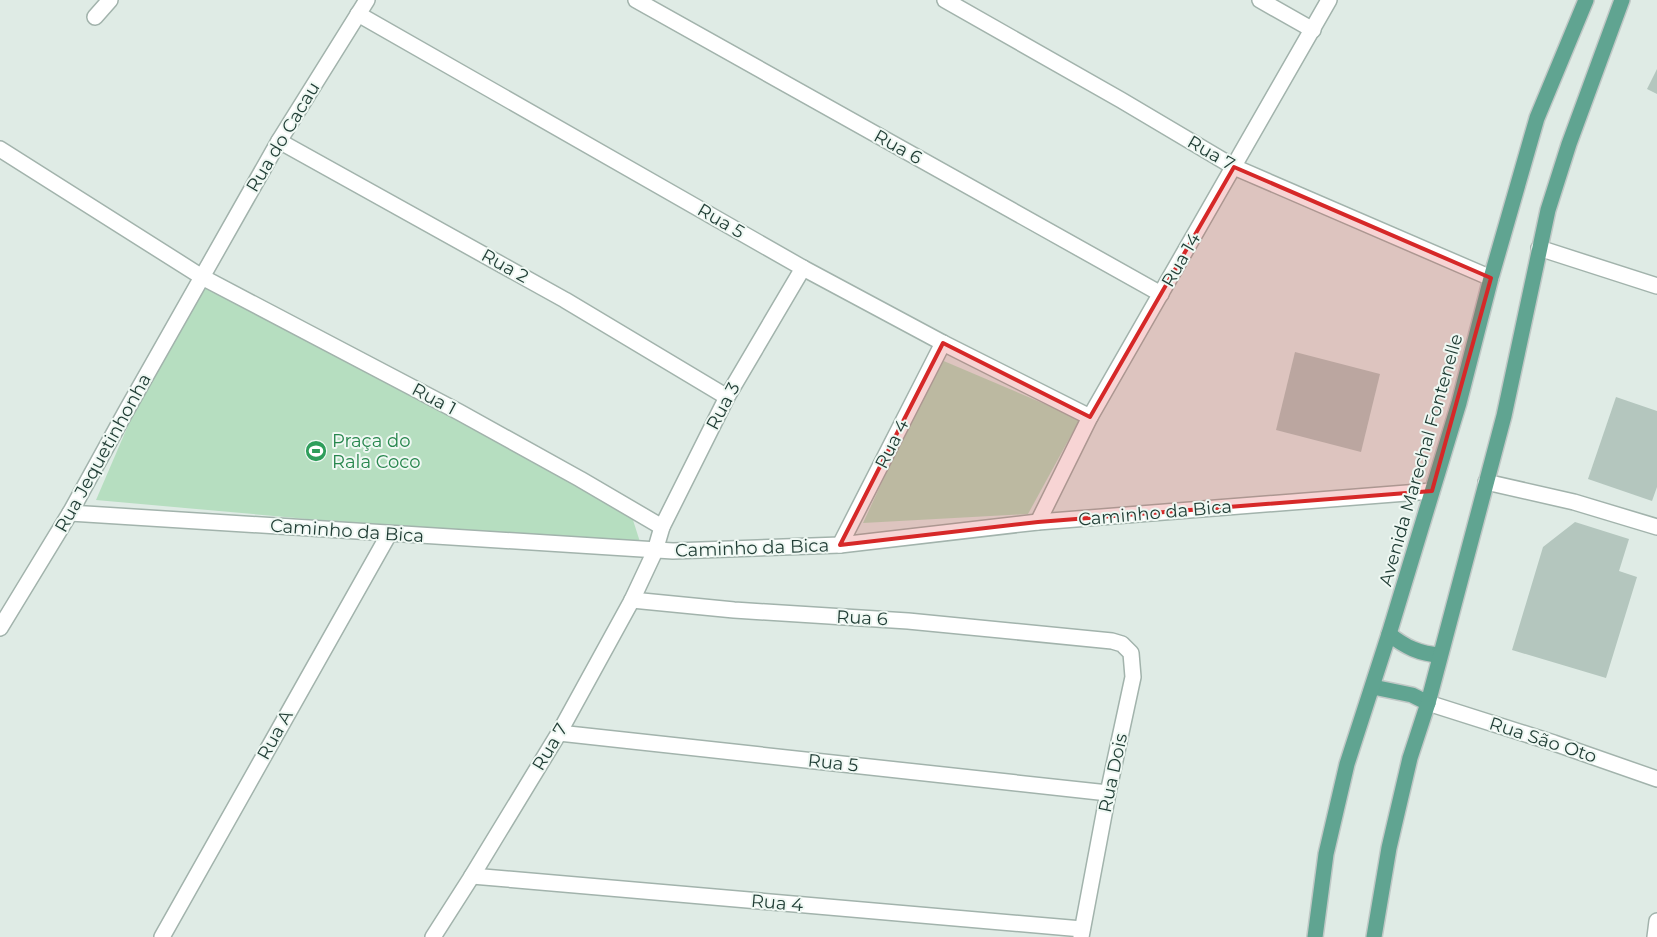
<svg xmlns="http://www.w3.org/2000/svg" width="1657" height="937" font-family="Montserrat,sans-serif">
  <rect width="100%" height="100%" fill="#dfebe5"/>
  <g fill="#b6dec0">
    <path d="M205,286L585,488L633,520L640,542L397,527L96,500L133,414Z"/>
    <path d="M939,359L1080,419L1028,514L863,523Z"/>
  </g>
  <g fill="#b4c6be">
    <path d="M1657,69V94L1647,89Z"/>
    <path d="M1295,352L1380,374L1361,452L1276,430Z"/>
    <path d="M1616,397L1657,411V487L1652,501L1588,479Z"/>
    <path d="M1575,522L1629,539L1619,571L1637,577L1606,678L1512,650L1543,547Z"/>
  </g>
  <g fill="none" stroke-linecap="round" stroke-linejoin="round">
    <g stroke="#a2b3ac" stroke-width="18">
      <g id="minor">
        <path d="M636,0L1161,294"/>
        <path d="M945,0L1121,100L1234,167L1491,278"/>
        <path d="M1260,0L1313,30"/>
        <path d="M358,14L803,268L943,343L1090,417"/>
        <path d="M95,17L110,0"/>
        <path d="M279,141L565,300L727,397"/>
        <path d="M0,149L202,277L459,412L580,479L662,527"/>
        <path d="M1539,248L1657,286"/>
        <path d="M1486,482L1574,502L1657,527"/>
        <path d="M70,513L673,551L840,545L1038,522L1432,491"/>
        <path d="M1038,522L1090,417L1329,0"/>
        <path d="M840,545L943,343"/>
        <path d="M632,600L734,610L908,621L1112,641L1122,644L1131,653L1133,677L1108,793L1081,937"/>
        <path d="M0,628L70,513L125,413L279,141L367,0"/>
        <path d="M1428,703L1554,743L1657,779"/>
        <path d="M559,733L1108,793"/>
        <path d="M472,876L1082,929"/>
        <path d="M162,937L389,534"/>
        <path d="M433,937L472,876L559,733L632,600L655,551L662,527L727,397L803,268"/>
        <path d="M1655,937L1657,921"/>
      </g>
    </g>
    <g stroke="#c0c8c6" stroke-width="18">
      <g id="major">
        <path d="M1389,634C1405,647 1420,654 1440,655"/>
        <path d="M1373,687L1412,695L1428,703"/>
        <path d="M1315,937L1326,854L1347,764L1389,634L1459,403L1491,278L1537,118L1586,0"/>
        <path d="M1374,937L1389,848L1410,758L1428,703L1504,416L1548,210L1569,144L1622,0"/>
      </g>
    </g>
    <use href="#minor" stroke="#fff" stroke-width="15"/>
    <use href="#major" stroke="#60a491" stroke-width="15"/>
  </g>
  <path fill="#d62828" fill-opacity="0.2" stroke="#d62828" stroke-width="4" stroke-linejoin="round" d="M1234,167L1491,278L1432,491L1038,522L840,545L943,343L1090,417Z"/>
  <defs>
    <g id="stadium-disc" transform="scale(1.125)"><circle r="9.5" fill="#2e9e5b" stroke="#eff8f3"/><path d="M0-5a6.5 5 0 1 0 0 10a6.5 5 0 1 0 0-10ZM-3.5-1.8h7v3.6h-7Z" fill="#fff"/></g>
  </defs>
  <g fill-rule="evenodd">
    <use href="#stadium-disc" x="316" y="451"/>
  </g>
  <g text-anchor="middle" stroke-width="4" stroke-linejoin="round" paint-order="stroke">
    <g font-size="18" fill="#1f3c34" stroke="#eff8f3">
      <text transform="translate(283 137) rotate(-59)" y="6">Rua do Cacau</text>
      <text transform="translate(898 147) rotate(29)" y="6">Rua 6</text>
      <text transform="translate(1211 153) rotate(30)" y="6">Rua 7</text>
      <text transform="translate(721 221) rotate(30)" y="6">Rua 5</text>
      <text transform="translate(1181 260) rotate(-60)" y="6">Rua 14</text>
      <text transform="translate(505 266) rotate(29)" y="6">Rua 2</text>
      <text transform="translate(434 399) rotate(28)" y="6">Rua 1</text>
      <text transform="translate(723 406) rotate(-62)" y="6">Rua 3</text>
      <text transform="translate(892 444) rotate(-63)" y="6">Rua 4</text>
      <text transform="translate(103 453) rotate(-61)" y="6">Rua Jequetinhonha</text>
      <text transform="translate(1421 460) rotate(-74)" y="6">Avenida Marechal Fontenelle</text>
      <text transform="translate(1155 513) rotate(-5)" y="6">Caminho da Bica</text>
      <text transform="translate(347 531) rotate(4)" y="6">Caminho da Bica</text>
      <text transform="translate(752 548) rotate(-2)" y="6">Caminho da Bica</text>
      <text transform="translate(862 618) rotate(3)" y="6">Rua 6</text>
      <text transform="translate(275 735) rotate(-61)" y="6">Rua A</text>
      <text transform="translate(1543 740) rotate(18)" y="6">Rua São Oto</text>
      <text transform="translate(550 747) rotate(-59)" y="6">Rua 7</text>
      <text transform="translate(833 763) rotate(6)" y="6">Rua 5</text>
      <text transform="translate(1113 773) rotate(-78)" y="6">Rua Dois</text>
      <text transform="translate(777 903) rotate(5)" y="6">Rua 4</text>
    </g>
    <g font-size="18" fill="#27864d" stroke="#eff8f3" text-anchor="start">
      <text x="332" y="447">Praça do<tspan x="332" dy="21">Rala Coco</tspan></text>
    </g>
  </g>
</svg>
